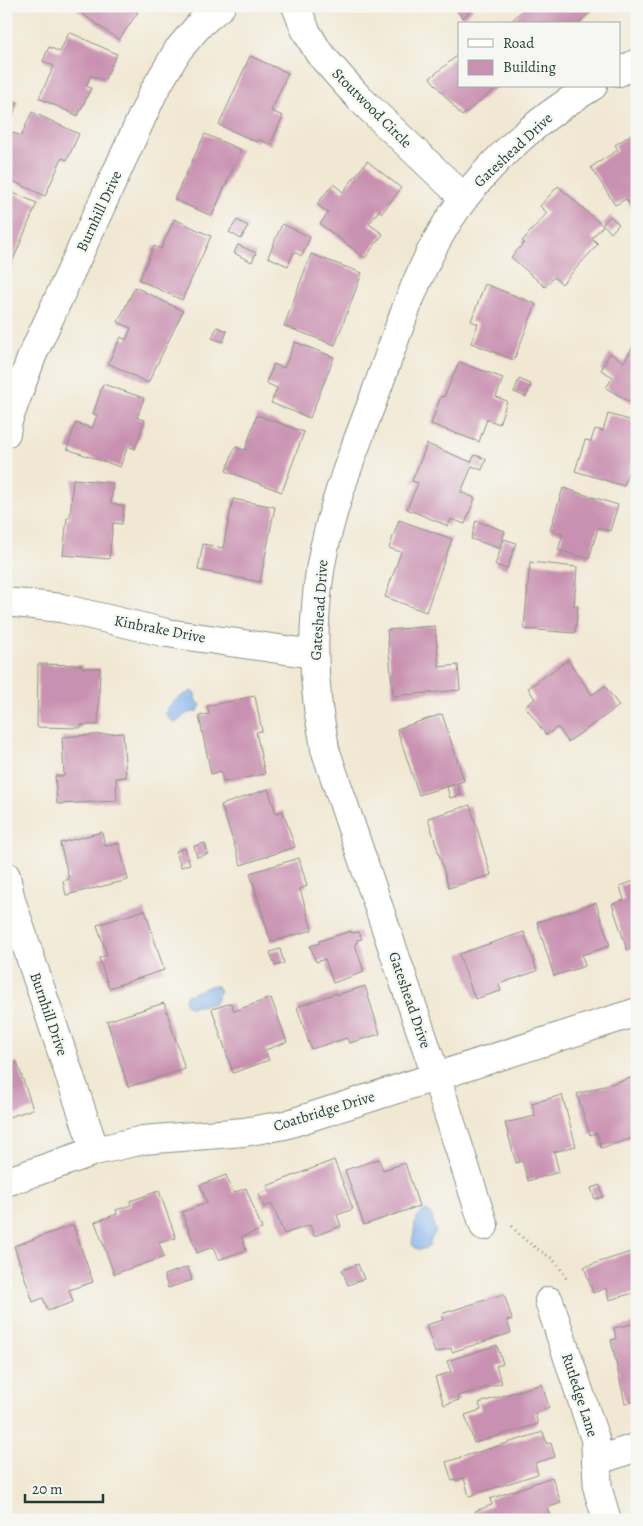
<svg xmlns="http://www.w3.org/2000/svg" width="643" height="1526" font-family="Alegreya,serif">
  <rect width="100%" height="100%" fill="#f6f6f2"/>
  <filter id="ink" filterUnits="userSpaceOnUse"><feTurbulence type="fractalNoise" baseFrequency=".02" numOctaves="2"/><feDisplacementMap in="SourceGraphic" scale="10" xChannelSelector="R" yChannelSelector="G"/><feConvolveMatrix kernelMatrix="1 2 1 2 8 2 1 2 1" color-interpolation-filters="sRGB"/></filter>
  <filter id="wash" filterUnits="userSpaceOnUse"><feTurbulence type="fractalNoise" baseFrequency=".0096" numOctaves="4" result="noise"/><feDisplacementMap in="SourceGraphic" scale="20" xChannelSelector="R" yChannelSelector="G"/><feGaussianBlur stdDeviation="1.12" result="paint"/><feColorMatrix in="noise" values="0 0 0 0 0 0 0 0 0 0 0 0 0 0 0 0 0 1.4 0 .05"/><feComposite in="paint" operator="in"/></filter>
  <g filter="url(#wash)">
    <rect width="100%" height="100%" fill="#f1e8d3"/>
    <g fill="#82b1ec" stroke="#507790">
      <path d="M192,691L195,693V699L201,705L198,711L186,714L176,723C151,712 180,697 192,691Z"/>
      <path d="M213,985L217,986L220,991L214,1004L190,1007L185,1003V998L187,995Z"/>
      <path d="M423,1211H427L432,1215L434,1227L436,1231L430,1241V1245C423,1251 416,1251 412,1244L416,1218Z"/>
    </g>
    <g id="blocks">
      <g fill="#c991b1">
        <path d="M79,6H131V7L138,12L119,40L77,10Z"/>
        <path d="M460,6H470L473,9L463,18L456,10Z"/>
        <path d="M523,6H589L593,10L578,24H508L525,8Z"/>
        <path d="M69,32L117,54L104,81L91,75L86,86L91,88L78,116L39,98L54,66L43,61L49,47L60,52Z"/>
        <path d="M459,54V86H498L462,116L430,78Z"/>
        <path d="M250,56L288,73L271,111L283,116L270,145L259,139L257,142L219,125Z"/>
        <path d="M6,97L18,102L6,132Z"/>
        <path d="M32,112L79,134L67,160L62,158L45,196L6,178V171L12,158L6,156V143L11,132L21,136Z"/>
        <path d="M637,131V204L632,208L626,199L615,205L591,167L618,150L615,145Z"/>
        <path d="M205,134L241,150L212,216L175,200V197Z"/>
        <path d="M367,161L401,188L382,213L379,210L369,224L383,234L365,258L320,224L328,213L317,204L333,184L343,192Z"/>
        <path d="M558,186L603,226L592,238L598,244L562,284L554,277L545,287L511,257L524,243L522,241L547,213L540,206Z"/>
        <path d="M6,190L37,203L11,265L6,263Z"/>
        <path d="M610,216L619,224L611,233L603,224Z"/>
        <path d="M174,219L211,236L182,300L139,280L154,246L161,249Z"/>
        <path d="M237,220L248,226L241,239L229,232Z"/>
        <path d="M282,224L310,237L302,256L294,252L288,266L268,257Z"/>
        <path d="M238,245L256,253L252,262L234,253Z"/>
        <path d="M311,254L362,273L335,345L284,326Z"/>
        <path d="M485,284L536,304L514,360L471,343L478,324L471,321Z"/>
        <path d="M135,287L183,311L148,383L108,363L121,337L126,340L131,328L118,322Z"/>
        <path d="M217,327L227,331L223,342L212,338Z"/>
        <path d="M637,340V406L606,388L613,377L601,370L610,353L624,362Z"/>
        <path d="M295,342L334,357L310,418L271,403L277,388L266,383L274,364L284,368Z"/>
        <path d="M459,362L503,378L496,397L507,401L499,424L487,419L479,442L431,424L441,396L444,397Z"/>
        <path d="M519,379L531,384L526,397L514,392Z"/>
        <path d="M103,384L144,398L137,418L145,420L135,449L128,446L120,467L67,449L76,423L92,428L97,415L93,414Z"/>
        <path d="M608,414L637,422V457L633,456L624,486L575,471L585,440L591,441L595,429L603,431Z"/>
        <path d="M257,415L304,432L282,492L226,471L235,447L245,450Z"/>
        <path d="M427,444L471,462L475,455L486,459L482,470L472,466L461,492L475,498L465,524L451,519L448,526L407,509L418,483L412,481Z"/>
        <path d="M73,479L113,483L111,503L124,506L122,524L113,523L109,559L63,555L67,518H70Z"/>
        <path d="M563,488L618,505L610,531L598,528L589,559L558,550L563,534L550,530Z"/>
        <path d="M233,499L275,507L260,582L198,570L203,544L223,548Z"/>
        <path d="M399,520L452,539L426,612L385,597L401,552L389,548Z"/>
        <path d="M476,521L505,531L499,548L471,539Z"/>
        <path d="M504,539L516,543L507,569L495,565Z"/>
        <path d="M530,562L577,567L574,606H578L575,633L524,629Z"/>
        <path d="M435,626L439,667L458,665L460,690L393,696L387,630Z"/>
        <path d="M568,660L592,695L605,686L619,706L568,742L558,727L546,735L525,706L535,699L528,688Z"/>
        <path d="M38,664L82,665V668H100L98,725H81V728L37,727Z"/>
        <path d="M255,696L262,731L256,732L265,774L223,782L221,771L211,774L199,716L209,714L207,706Z"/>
        <path d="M442,714L464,781L419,795L397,729Z"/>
        <path d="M123,733L126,777L116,778L117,801L57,804L55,776H64L62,737Z"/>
        <path d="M457,784L461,795L450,798L447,787Z"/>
        <path d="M268,789L276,813L283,811L295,847L241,865L221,805Z"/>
        <path d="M470,805L491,875L449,888L428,818Z"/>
        <path d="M102,832L105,846L119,843L128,880L66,895L63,881L69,879L60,843Z"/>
        <path d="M205,843L208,854L197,857L194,846Z"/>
        <path d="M185,848L190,864L181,867L176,851Z"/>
        <path d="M299,858L307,886L300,889L312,930L271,942L250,873Z"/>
        <path d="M637,880V946L627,950L612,904L624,900L620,886Z"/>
        <path d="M596,903L610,946L582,955L585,966L554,976L537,922Z"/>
        <path d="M145,910L164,970L109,988L99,958L107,955L97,925Z"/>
        <path d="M351,931V933L359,932L362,939L357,940V943L355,944L364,972L333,983L325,959L316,962L310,946L320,943L319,941Z"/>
        <path d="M524,932L537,971L499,984L501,991L475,999L459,954Z"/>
        <path d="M280,949L284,963L275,966L270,952Z"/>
        <path d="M365,986L380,1034L349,1043L347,1038L311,1049L297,1007L336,993L337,995Z"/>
        <path d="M271,998L287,1042L265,1050L269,1060L233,1073L212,1009L231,1003L234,1011Z"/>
        <path d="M164,1003L185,1069L128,1087L107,1021Z"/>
        <path d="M17,1062L33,1109L6,1118V1066Z"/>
        <path d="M637,1076V1120L632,1122L637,1137L601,1148L597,1133L590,1135L577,1094Z"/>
        <path d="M562,1095L576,1146L554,1152L559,1172L528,1181L522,1161L516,1163L505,1123L535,1116L532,1103Z"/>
        <path d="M379,1159L383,1170L405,1163L419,1206L364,1225L345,1170Z"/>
        <path d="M334,1160L353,1209L337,1215L341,1226L314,1236L310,1225L284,1234L272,1204L264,1207L259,1194L269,1190L267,1186Z"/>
        <path d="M226,1175L233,1193L246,1188L262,1229L242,1237L246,1250L218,1260L213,1247L197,1253L182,1212L207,1203L200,1185Z"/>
        <path d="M600,1185L603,1197L595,1199L591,1188Z"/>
        <path d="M159,1191L176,1238L159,1243L164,1257L114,1274L95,1222L117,1214L116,1210L131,1205L130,1201Z"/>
        <path d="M73,1225L93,1282L69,1290L73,1302L48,1311L43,1298L33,1302L14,1246Z"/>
        <path d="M637,1250V1292L609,1300L606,1288L593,1293L584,1267Z"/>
        <path d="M358,1264L364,1279L348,1285L342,1270Z"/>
        <path d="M188,1267L192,1280L168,1288L164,1275Z"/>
        <path d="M504,1294L512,1319L507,1320L511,1333L452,1352L451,1348L435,1353L426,1325L443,1320L441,1314Z"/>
        <path d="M637,1323V1401L625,1403L611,1340L616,1339L614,1328Z"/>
        <path d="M497,1345L503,1364L496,1366L502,1383L458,1396L459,1400L444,1405L435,1377L451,1372L447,1361Z"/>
        <path d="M542,1384L549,1408L535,1413L538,1424L474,1443L465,1415L481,1410L479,1403Z"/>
        <path d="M543,1432L547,1444L551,1443L555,1457L535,1463L538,1474L469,1496L464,1478L452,1481L446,1462Z"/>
        <path d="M552,1477L561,1503L547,1508L551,1519L477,1520L475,1511L492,1505L490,1499Z"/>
      </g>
    </g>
  </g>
  <g filter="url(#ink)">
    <use href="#blocks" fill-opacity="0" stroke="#889284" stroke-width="1"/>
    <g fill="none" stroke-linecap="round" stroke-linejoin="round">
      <g stroke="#889284" stroke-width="30">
        <g id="minor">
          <path d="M296,6L306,31L319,53L341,78L359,98L464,198"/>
          <path d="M619,72L637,63"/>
          <path d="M6,433L8,421L32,356L154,91L178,50L201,23L221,6"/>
          <path d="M6,602L61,608L167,633L314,654"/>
          <path d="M6,876L11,900L95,1151"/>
          <path d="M6,1182L95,1151L143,1140L244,1132L285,1125L637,1012"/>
          <path d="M484,1226L436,1076L325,749C323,732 318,714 317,697C311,645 315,579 329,528C341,481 360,435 377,389C395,340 411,288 436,242C470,178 531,122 593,86"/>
          <path d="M549,1301L595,1439L598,1490L607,1520"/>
          <path d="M596,1461L637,1447"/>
        </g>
      </g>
      <path stroke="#889284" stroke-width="3" stroke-dasharray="1 4" stroke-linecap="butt" d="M512,1226C523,1241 537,1248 551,1258C558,1264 563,1272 567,1280"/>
      <use href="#minor" stroke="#fff" stroke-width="28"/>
    </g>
  </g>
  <g text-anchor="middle" stroke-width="4.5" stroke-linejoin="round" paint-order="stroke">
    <g font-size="15" fill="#1f3d34" stroke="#f6f6f2">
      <text transform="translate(372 108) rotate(45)" y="5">Stoutwood Circle</text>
      <text transform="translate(513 150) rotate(-43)" y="5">Gateshead Drive</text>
      <text transform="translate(99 211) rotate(-65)" y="5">Burnhill Drive</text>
      <text transform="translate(319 610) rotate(-86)" y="5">Gateshead Drive</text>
      <text transform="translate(160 629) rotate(11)" y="5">Kinbrake Drive</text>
      <text transform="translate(410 1000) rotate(71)" y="5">Gateshead Drive</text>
      <text transform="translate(49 1014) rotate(71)" y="5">Burnhill Drive</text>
      <text transform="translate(324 1111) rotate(-17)" y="5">Coatbridge Drive</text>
      <text transform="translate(580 1395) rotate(72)" y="5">Rutledge Lane</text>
    </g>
  </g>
  <rect width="643" height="1526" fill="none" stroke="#f6f6f2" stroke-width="25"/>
  <rect x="458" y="22" width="162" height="65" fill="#f6f6f2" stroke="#a0aca6"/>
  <rect x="468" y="39" width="25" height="8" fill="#ffffff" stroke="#a0aca6"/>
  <text x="503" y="48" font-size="15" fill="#1f3d34">Road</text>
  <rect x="468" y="60" width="25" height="15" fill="#c991b1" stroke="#a0aca6"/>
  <text x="503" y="72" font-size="15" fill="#1f3d34">Building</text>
  <path d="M25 1494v8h78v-8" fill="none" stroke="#1f3d34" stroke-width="2.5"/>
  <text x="32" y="1494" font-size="15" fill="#1f3d34" stroke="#f6f6f2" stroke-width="4" paint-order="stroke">20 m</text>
</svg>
